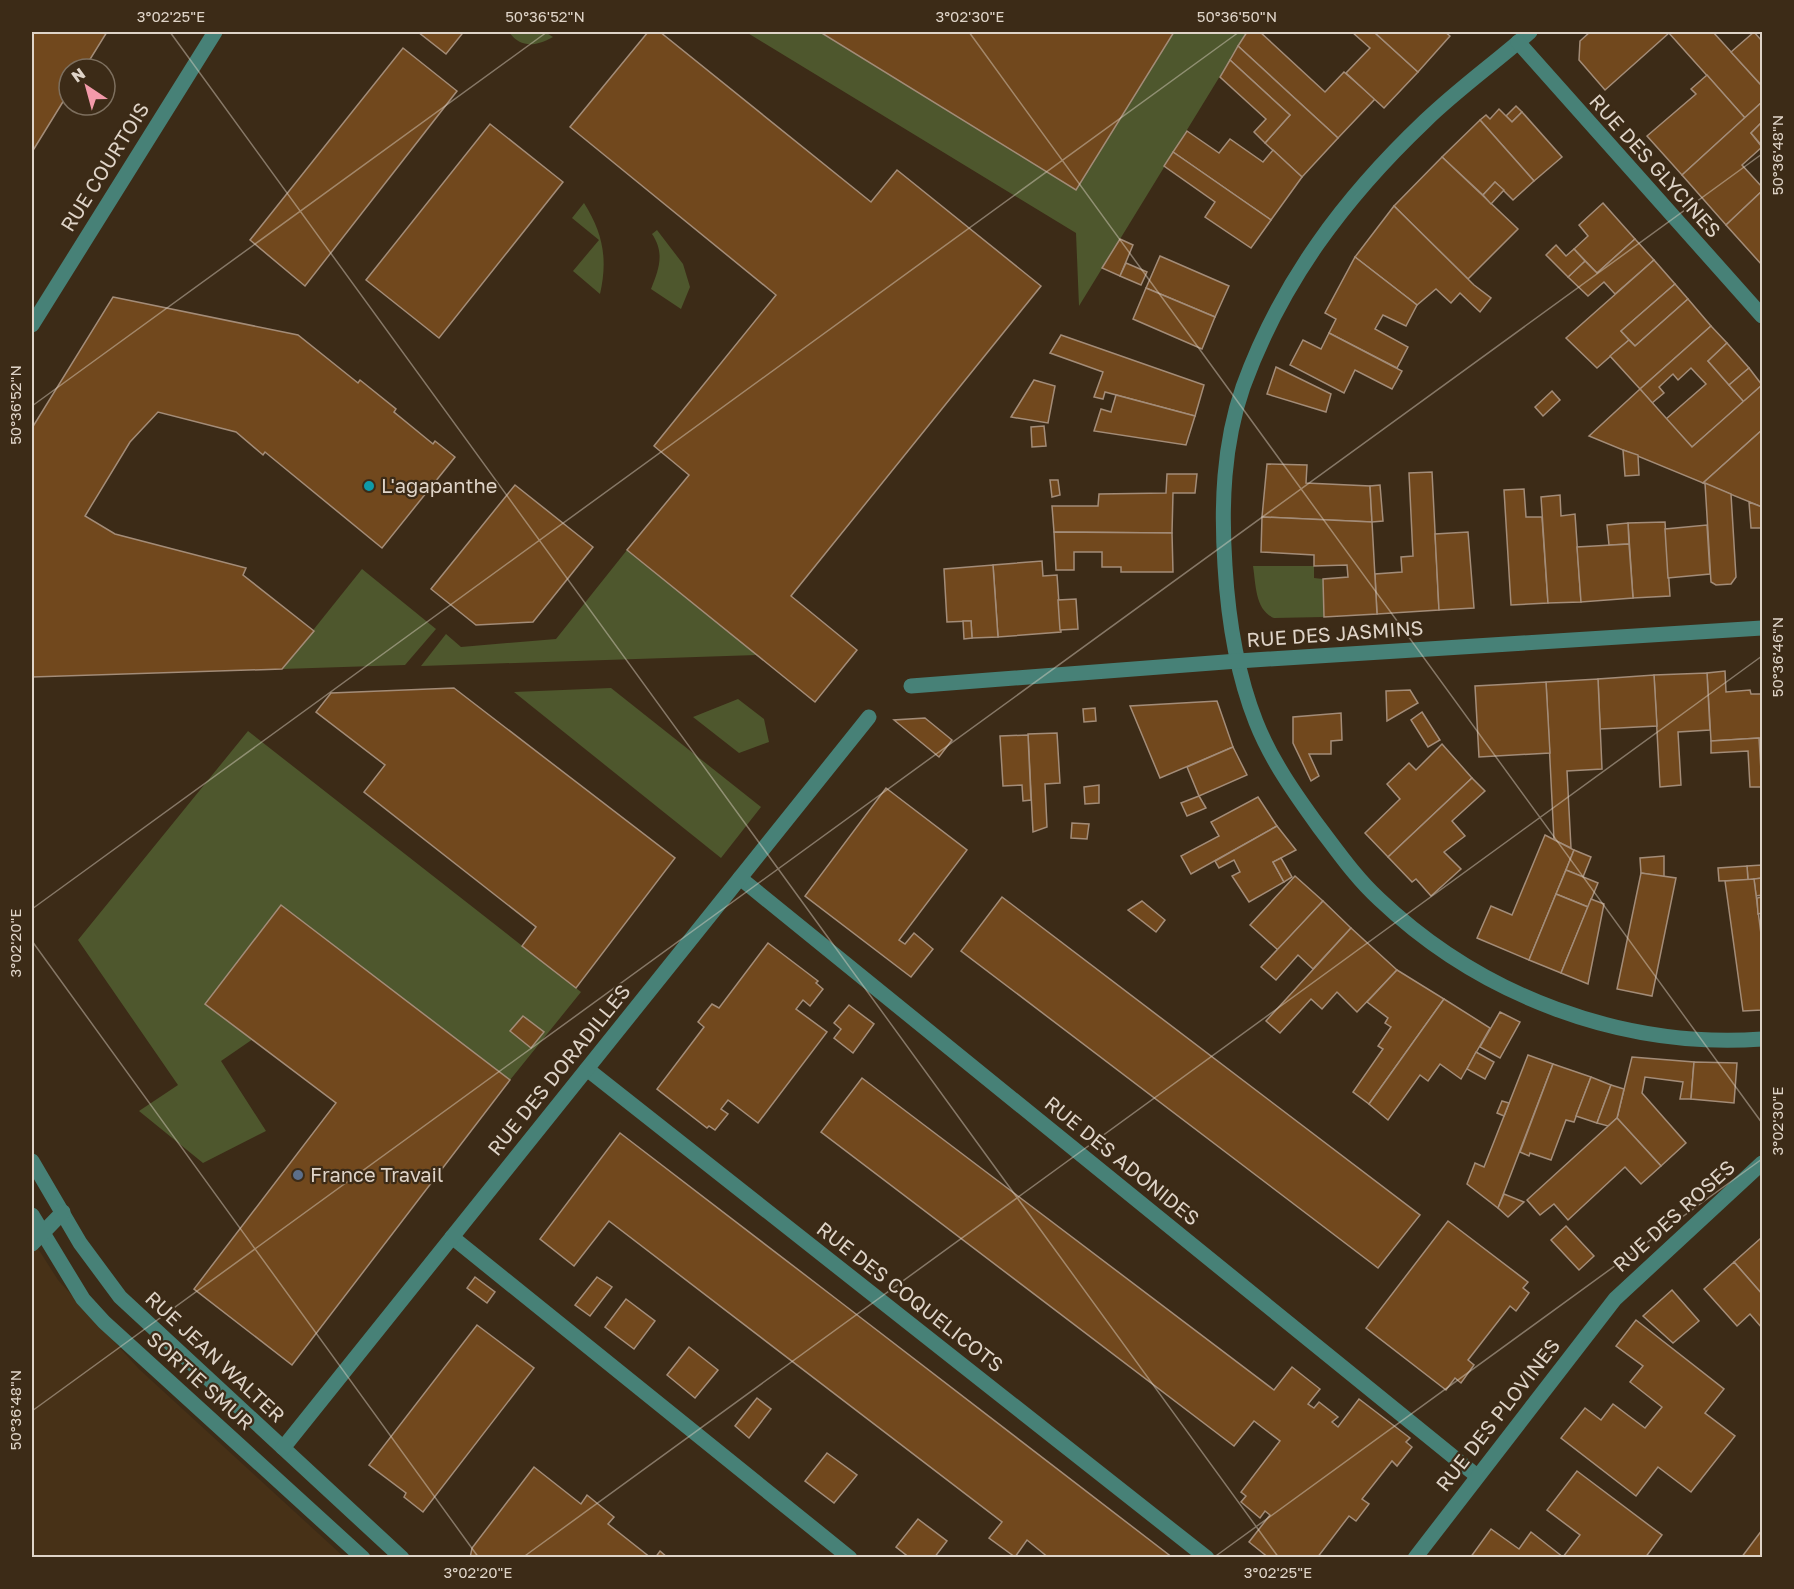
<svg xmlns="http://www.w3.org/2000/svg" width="1794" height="1589" font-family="'Golos Text',sans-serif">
  <rect width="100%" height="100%" fill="#3c2b17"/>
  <path fill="#473117" d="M32,1239L58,1280L139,1369L344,1557H32Z"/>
  <g fill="#4e572d">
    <path d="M509,32H545L553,37C537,46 521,49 509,32Z"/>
    <path d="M746,32H820L1076,190L1174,32H1247L1079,306L1076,233Z"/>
    <path d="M584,203C603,233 608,259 600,294L573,271L599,240L572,218Z"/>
    <path d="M657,230L683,264L690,287L681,309L651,289C659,269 665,253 652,234Z"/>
    <path d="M627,550L757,655L421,666L446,634L461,647L556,639Z"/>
    <path d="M1253,566H1314V578L1323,579L1324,617L1274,618C1255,610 1256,585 1253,566Z"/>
    <path d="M362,569L436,629L405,665L282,669Z"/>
    <path d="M611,688L761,807L721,858L514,692Z"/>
    <path d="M738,699L764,719L769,742L739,753L693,717Z"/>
    <path d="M248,731L581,992L510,1080L281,905L206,1004L253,1039L221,1061L266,1131L203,1163L139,1111L178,1085L78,940Z"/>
  </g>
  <g fill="#71481d" stroke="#a38c78" stroke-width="1.5">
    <path d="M32,32H107L84,69H69V92L32,152Z"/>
    <path d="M418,32H459L462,34L446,54Z"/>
    <path d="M648,32H660L871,202L897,170L1041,286L791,596L857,650L815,702L627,550L689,475L654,446L776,295L570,127Z"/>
    <path d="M820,32H1174L1076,190Z"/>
    <path d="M1247,32H1260L1325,92L1344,72L1375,99L1338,138L1238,46Z"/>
    <path d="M1352,32H1374L1418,72L1384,108L1346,73L1370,48Z"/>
    <path d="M1374,32H1445L1450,36L1418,72Z"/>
    <path d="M1590,32H1668L1669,33L1605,90L1579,60L1580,41Z"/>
    <path d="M1668,32H1713L1762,86V102L1745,118Z"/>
    <path d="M1754,32L1762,41V86L1731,52Z"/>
    <path d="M1238,46L1338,138L1302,177L1265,143L1290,115L1230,60Z"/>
    <path d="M403,48L457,91L305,286L250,240Z"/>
    <path d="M1230,60L1290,115L1265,143L1254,132L1266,119L1220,77Z"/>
    <path d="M1707,75L1745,118L1682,175L1647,136L1696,94L1691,89Z"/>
    <path d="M1762,102V122L1751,133L1762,147L1742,165L1762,187V191L1726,225L1682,175Z"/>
    <path d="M1516,106L1522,112L1512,122L1506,116Z"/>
    <path d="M1499,109L1512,122L1522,112L1562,157L1534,181L1480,120L1486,115L1490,119Z"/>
    <path d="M1480,120L1534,181L1513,200L1495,182L1483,195L1442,157Z"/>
    <path d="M1762,122V146L1751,133Z"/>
    <path d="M490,124L563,182L439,338L366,280Z"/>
    <path d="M1187,131L1219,153L1230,139L1263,162L1273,150L1302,177L1271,220L1173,152Z"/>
    <path d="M1173,152L1271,220L1251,248L1205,217L1215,202L1164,166Z"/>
    <path d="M1442,157L1518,229L1468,279L1394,206Z"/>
    <path d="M1495,182L1504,190L1491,204L1483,195Z"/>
    <path d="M1762,191V265L1726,225Z"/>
    <path d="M1603,203L1635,239L1597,273L1574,249L1588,236L1579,225Z"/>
    <path d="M1394,206L1474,285L1491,298L1480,312L1460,293L1451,303L1436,289L1417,305L1355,257Z"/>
    <path d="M1120,239L1133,245L1120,276L1102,268Z"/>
    <path d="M1635,239L1654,260L1615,294L1604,282L1588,296L1568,277L1585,261L1597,273Z"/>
    <path d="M1556,245L1566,256L1574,249L1585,261L1568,277L1546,255Z"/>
    <path d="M1160,256L1229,286L1215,317L1146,288Z"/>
    <path d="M1355,257L1417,305L1406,326L1383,315L1375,329L1408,347L1397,368L1329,333L1336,319L1325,313Z"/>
    <path d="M1654,260L1675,284L1621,331L1629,340L1597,368L1566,338Z"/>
    <path d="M1126,263L1147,272L1141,285L1120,276Z"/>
    <path d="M1675,284L1688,299L1635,346L1621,331Z"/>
    <path d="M1146,288L1215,317L1202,349L1133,319Z"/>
    <path d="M113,297L298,335L358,383L360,380L396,409L394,412L433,444L435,441L455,457L382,548L265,452L263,455L236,432L158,412L130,442L85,516L115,534L246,568L243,575L314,631L282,669L32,677V428Z"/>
    <path d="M1688,299L1711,326L1640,389L1610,356L1629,340L1635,346Z"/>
    <path d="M1711,326L1727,343L1708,361L1744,402L1692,447L1666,419L1706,384L1691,368L1678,380L1673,374L1659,387L1664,393L1652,403L1640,389Z"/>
    <path d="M1329,333L1402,371L1392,389L1355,370L1344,393L1290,365L1303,340L1321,349Z"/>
    <path d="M1061,335L1204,385L1195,416L1105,392L1103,399L1094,397L1103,372L1050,353Z"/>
    <path d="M1727,343L1749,368L1729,385L1708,361Z"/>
    <path d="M1276,367L1331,394L1326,412L1267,394Z"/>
    <path d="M1749,368L1762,385L1744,402L1729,385Z"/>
    <path d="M1034,380L1055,386L1048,423L1011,417Z"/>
    <path d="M1762,385V430L1703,483L1589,436L1640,389L1692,447Z"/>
    <path d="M1552,391L1560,400L1543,416L1535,407Z"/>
    <path d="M1116,395L1195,416L1186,445L1094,431L1101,409L1111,412Z"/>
    <path d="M1044,426L1046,446L1032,447L1031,427Z"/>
    <path d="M1762,430V507L1703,483Z"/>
    <path d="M1623,450L1638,455L1639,475L1625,476Z"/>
    <path d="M1267,464L1307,465L1306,483L1370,486L1372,522L1262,517Z"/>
    <path d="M1432,472L1439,610L1377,614L1375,574L1402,572L1401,557L1413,556L1409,473Z"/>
    <path d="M1167,474H1197L1195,493H1173L1172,533L1054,532L1052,506H1098L1099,494L1166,493Z"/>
    <path d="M1050,480H1058L1060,495L1052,497Z"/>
    <path d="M1705,483L1731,494L1736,577L1731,584L1716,585L1711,582Z"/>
    <path d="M515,485L593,547L533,622L476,625L431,589Z"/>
    <path d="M1380,485L1383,521L1372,522L1370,486Z"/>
    <path d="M1524,489L1526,517H1542L1548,603L1511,605L1504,490Z"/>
    <path d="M1560,495L1561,516L1575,514L1581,602L1548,603L1541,497Z"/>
    <path d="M1749,502L1762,507V565L1761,528H1751Z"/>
    <path d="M1262,517L1372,522L1377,614L1324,617L1323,579L1348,577L1347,565L1314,566V555L1261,552Z"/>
    <path d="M1665,522L1670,596L1633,598L1628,523Z"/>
    <path d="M1628,523L1629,544L1609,545L1607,525Z"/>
    <path d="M1707,525L1710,574L1668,578L1665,529Z"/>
    <path d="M1054,532L1172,533L1173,572H1121V567H1102V552H1074V570H1056Z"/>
    <path d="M1468,532L1474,608L1439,610L1435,534Z"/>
    <path d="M1629,544L1633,598L1581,602L1577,547Z"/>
    <path d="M1042,561L1043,576L1057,575L1061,632L998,637L993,565Z"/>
    <path d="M993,565L998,637L972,638L971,621L947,622L944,569Z"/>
    <path d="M1076,599L1078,629L1060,630L1058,600Z"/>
    <path d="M963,621H971L972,638L964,639Z"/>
    <path d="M1725,671L1726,692L1750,690L1751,694H1762V811L1759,738L1711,741L1707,673Z"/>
    <path d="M1707,673L1710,730L1678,732L1681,785L1660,787L1654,675Z"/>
    <path d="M1654,675L1657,726L1600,729L1598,679Z"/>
    <path d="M1598,679L1602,769L1567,771L1571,848L1554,840L1546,682Z"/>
    <path d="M1546,682L1550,753L1479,757L1475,686Z"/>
    <path d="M454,688L675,858L576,988L522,946L536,927L364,792L385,765L316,712L331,693Z"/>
    <path d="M1410,690L1418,703L1387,721L1386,691Z"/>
    <path d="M1217,701L1233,747L1160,778L1130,706Z"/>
    <path d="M1095,708L1096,721L1084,722L1083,709Z"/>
    <path d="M1422,712L1440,740L1428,747L1411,720Z"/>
    <path d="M1341,713L1342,740L1331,741V754H1309L1319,776L1311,781L1293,743V717Z"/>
    <path d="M925,718L952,740L939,757L894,720Z"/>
    <path d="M1057,733L1060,783L1045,784L1047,827L1033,832L1028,734Z"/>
    <path d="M1028,735L1031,800L1023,801L1022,785L1003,786L1000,736Z"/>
    <path d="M1759,738L1762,787H1750L1748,751L1711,753V741Z"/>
    <path d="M1442,744L1472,778L1388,857L1365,833L1400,799L1387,784L1409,763L1416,770Z"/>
    <path d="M1233,747L1247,775L1199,796L1187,767Z"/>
    <path d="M1472,778L1485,791L1452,821L1465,836L1444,852L1461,869L1431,896L1416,879L1412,882L1388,857Z"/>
    <path d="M1099,785V803L1085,804L1084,787Z"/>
    <path d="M886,788L967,850L899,940L905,944L914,933L933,949L911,977L805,896Z"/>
    <path d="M1199,796L1206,808L1187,816L1181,803Z"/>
    <path d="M1258,797L1277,826L1191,874L1181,856L1219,836L1211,822Z"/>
    <path d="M1072,823L1089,824L1087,839L1071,838Z"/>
    <path d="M1277,826L1296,850L1273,862L1284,882L1249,902L1232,876L1240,872L1234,860L1219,868L1215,861Z"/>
    <path d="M1545,835L1574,850L1529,960L1477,938L1491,906L1512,915Z"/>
    <path d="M1574,850L1591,857L1583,877L1566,870Z"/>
    <path d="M1664,856V877L1641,873L1640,858Z"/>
    <path d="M1281,858L1292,877L1284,882L1273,862Z"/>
    <path d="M1762,865V878L1748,880L1747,866Z"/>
    <path d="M1747,866L1748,880L1719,881L1718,868Z"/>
    <path d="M1566,870L1598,883L1588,907L1556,894Z"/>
    <path d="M1641,873L1676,878L1652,996L1617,989Z"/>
    <path d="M1295,876L1323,901L1278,950L1250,925Z"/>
    <path d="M1762,878V895L1756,896L1754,879Z"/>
    <path d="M1754,879L1762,942V1010L1743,1011L1725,881Z"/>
    <path d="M1556,894L1588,907L1561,973L1529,960Z"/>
    <path d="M1002,897L1420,1215L1378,1268L961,951Z"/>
    <path d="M1762,897V913L1758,914L1757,898Z"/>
    <path d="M1591,899L1604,904L1588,984L1561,973Z"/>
    <path d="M1142,901L1165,920L1156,932L1128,910Z"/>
    <path d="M1323,901L1351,928L1313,969L1298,955L1276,980L1261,967Z"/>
    <path d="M281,905L510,1080L292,1365L194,1289L336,1103L205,1004Z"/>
    <path d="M1351,928L1397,970L1357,1012L1337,992L1322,1009L1311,999L1280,1033L1266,1021Z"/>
    <path d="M768,943L818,981L816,983L823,989L810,1006L803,1000L796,1009L827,1032L758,1123L728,1100L721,1109L728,1114L715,1130L709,1126L707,1128L657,1089L704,1027L698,1022L704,1014L712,1004L719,1008Z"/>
    <path d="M1397,970L1444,999L1369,1104L1353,1092L1383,1049L1378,1046L1391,1027L1385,1023L1388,1018L1367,1002Z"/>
    <path d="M1444,999L1490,1028L1461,1079L1440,1064L1428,1081L1420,1075L1388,1120L1369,1104Z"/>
    <path d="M849,1005L874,1024L853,1053L834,1038L841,1029L834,1023Z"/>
    <path d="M1500,1012L1520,1022L1500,1058L1480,1047Z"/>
    <path d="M523,1016L544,1032L531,1048L510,1031Z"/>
    <path d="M1476,1052L1494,1062L1485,1079L1467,1069Z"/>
    <path d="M1528,1055L1553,1064L1498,1208L1467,1184L1475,1163L1484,1167Z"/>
    <path d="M1632,1057L1694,1062L1691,1099H1680L1683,1082L1645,1077L1642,1093L1686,1143L1661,1166L1617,1118Z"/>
    <path d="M1694,1062L1737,1063L1734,1103L1691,1099Z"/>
    <path d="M1553,1064L1591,1077L1574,1122L1566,1120L1551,1160L1530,1153L1529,1156L1520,1152Z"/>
    <path d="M1591,1077L1611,1085L1597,1123L1576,1116Z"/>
    <path d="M862,1078L1274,1390L1292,1367L1320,1389L1308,1404L1314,1408L1319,1402L1338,1417L1332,1422L1338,1427L1359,1399L1410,1438L1406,1442L1412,1447L1397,1466L1392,1461L1362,1499L1369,1504L1356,1521L1349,1516L1317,1558H1269L1249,1542L1270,1515L1265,1511L1260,1518L1241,1502L1246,1496L1241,1492L1280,1441L1254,1421L1234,1446L821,1132Z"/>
    <path d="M1611,1085L1624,1089L1617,1118L1608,1126L1597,1123Z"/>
    <path d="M1502,1101L1509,1103L1504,1116L1497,1113Z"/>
    <path d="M1617,1118L1661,1166L1641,1184L1625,1167L1568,1220L1554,1204L1540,1215L1527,1200Z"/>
    <path d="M620,1133L839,1301L1173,1558H1049L1027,1540L1015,1557L989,1538L1002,1522L609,1221L574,1266L540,1239Z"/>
    <path d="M1504,1194L1524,1202L1508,1217L1498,1208Z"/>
    <path d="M1448,1221L1528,1282L1523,1288L1529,1293L1516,1311L1510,1306L1468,1360L1474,1365L1461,1383L1455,1378L1446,1390L1366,1328Z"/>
    <path d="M1566,1226L1594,1256L1579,1270L1551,1240Z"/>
    <path d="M1761,1238L1762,1239V1294L1734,1262Z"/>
    <path d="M1734,1262L1762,1294V1328L1750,1314L1737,1326L1704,1289Z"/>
    <path d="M475,1277L495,1292L487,1303L467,1288Z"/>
    <path d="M597,1277L612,1287L590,1316L575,1305Z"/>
    <path d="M1672,1290L1699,1321L1673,1343L1643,1316Z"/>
    <path d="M626,1299L655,1321L634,1349L605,1327Z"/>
    <path d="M1636,1320L1724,1389L1705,1413L1735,1436L1691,1492L1658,1467L1636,1496L1561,1438L1585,1408L1601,1420L1613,1404L1645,1428L1662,1407L1630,1382L1643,1366L1616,1346Z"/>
    <path d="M477,1325L534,1368L423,1512L404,1497L406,1493L369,1465Z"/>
    <path d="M689,1347L718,1370L695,1398L667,1375Z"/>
    <path d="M757,1398L771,1409L749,1438L735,1426Z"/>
    <path d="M827,1453L857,1475L834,1503L805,1481Z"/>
    <path d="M534,1467L581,1504L587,1495L614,1517L608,1524L651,1558H470L472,1548Z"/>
    <path d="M1577,1471L1662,1535L1645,1558H1470L1491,1529L1519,1549L1531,1532L1563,1557L1580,1535L1547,1510Z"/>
    <path d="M918,1519L947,1541L934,1558H910L896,1547Z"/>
    <path d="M1762,1530V1558H1741Z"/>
    <path d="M660,1551L668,1558H655Z"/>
  </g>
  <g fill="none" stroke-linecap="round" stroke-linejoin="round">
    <g stroke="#478177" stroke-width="15">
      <path d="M1530,32C1496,62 1458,89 1425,121C1344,198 1281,282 1243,387C1223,445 1221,506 1225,566C1228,617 1237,674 1256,722C1271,760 1295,794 1319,827C1338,852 1356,878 1379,899C1481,996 1622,1049 1762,1039"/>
      <path d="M1518,42L1762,316"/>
      <path d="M32,325L215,32"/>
      <path d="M911,686L1238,661L1762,628"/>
      <path d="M740,878L1477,1476"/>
      <path d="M587,1069L1207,1558"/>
      <path d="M32,1161L80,1243L120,1297L402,1558"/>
      <path d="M32,1215L83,1299L104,1322L363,1558"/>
      <path d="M452,1237L850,1558"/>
      <path d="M32,1244L63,1212"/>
      <path d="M283,1448L869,717"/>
      <path d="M1415,1558L1615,1299L1762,1163"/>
    </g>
  </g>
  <path fill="none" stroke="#dfd4c8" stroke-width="1.5" stroke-opacity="0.45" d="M170,32L1279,1558M969,32L1762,1123M32,406L547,32M32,909L1239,32M32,941L479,1558M32,1411L1762,154M522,1558L1762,656M1213,1558L1762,1159"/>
  <circle fill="#0f9aa8" stroke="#3c2b17" stroke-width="2" cx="369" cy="486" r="6"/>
  <circle fill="#5c6f8a" stroke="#3c2b17" stroke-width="2" cx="298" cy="1175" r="6"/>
  <g text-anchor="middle" stroke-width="4.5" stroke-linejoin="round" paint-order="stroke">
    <g font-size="20" fill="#dfd4c8" stroke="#3c2b17">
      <text transform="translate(1655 166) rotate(48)" y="7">RUE DES GLYCINES</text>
      <text transform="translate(105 167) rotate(-58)" y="7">RUE COURTOIS</text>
      <text transform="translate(1335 634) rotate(-4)" y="7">RUE DES JASMINS</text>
      <text transform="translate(559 1070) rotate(-51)" y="7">RUE DES DORADILLES</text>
      <text transform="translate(1122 1161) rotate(39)" y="7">RUE DES ADONIDES</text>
      <text transform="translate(1674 1216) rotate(-42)" y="7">RUE DES ROSES</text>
      <text transform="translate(910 1297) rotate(38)" y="7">RUE DES COQUELICOTS</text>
      <text transform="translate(215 1357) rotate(43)" y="7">RUE JEAN WALTER</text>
      <text transform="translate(200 1381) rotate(42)" y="7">SORTIE SMUR</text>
      <text transform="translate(1498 1415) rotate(-52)" y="7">RUE DES PLOVINES</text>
    </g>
    <g font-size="20" fill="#dfd4c8" stroke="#3c2b17" text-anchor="start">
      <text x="381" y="493">L'agapanthe</text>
      <text x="310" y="1182">France Travail</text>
    </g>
  </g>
  <rect width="1794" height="1589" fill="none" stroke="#3c2b17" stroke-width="66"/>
  <g transform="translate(87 87) rotate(324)"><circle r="28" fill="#3c2b17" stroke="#7d6f5e" stroke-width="1.5"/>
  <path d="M0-4.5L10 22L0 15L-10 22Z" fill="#f39aaa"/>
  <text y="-9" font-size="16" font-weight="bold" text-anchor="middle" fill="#dfd4c8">N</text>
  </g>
  <rect x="33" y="33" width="1728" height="1523" fill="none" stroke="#dfd4c8" stroke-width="2"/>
  <g font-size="15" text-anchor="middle" fill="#dfd4c8">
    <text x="171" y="22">3°02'25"E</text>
    <text x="545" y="22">50°36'52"N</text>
    <text x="970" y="22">3°02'30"E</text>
    <text x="1237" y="22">50°36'50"N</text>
    <text transform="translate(1778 155) rotate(-90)" y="5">50°36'48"N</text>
    <text transform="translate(16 405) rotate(-90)" y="5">50°36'52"N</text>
    <text transform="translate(1778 657) rotate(-90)" y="5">50°36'46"N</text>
    <text transform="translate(16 943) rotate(-90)" y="5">3°02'20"E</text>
    <text transform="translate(1778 1121) rotate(-90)" y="5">3°02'30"E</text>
    <text transform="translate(16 1410) rotate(-90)" y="5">50°36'48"N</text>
    <text x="478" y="1578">3°02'20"E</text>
    <text x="1278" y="1578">3°02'25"E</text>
  </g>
</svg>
